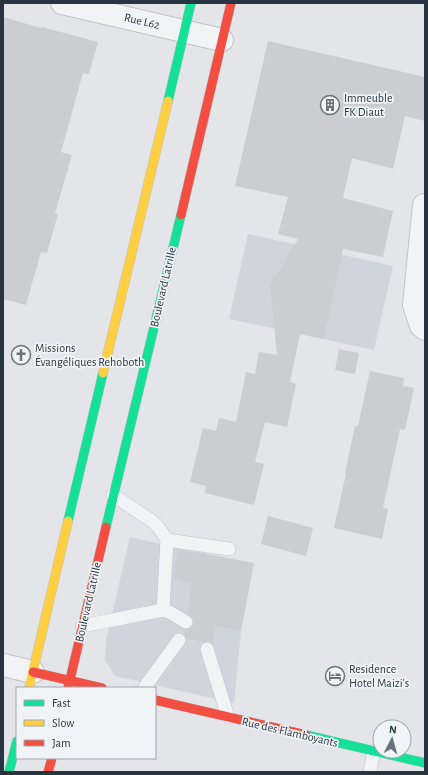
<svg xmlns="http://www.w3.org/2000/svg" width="428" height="775" font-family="'Alegreya Sans',sans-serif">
  <rect width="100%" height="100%" fill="#e3e5e8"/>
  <g fill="#d1d5db">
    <path d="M248,234L393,266L374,350L229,319Z"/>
    <path d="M130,537L178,548L235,560L222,627L241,631L234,703L115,676L105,660L106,640Z"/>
  </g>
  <g fill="#cbcdd0">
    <path d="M3,17L41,28L42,27L98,42L89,74L83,73L61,152L72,155L55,213L58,214L47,253L41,252L26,305L3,299Z"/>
    <path d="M268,41L425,77V121L405,116L393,169L352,158L343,198L393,211L383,257L343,249L324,339L300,334L290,382L296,384L287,427L265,422L255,462L264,464L254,505L205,493L206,486L190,482L203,428L216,431L219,418L236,422L246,372L255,374L259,352L277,355L270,285L298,239L278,234L288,197L235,186Z"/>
    <path d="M339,349L359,353L355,374L335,370Z"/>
    <path d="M370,371L404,378L403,386L414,388L405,430L400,429L383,508L388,509L382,539L334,528L346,474L345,473L355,426H358Z"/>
    <path d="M268,516L313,528L306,556L261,544Z"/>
    <path d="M178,550L202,553L254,563L241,631L215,626L213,643L208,641L204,642L187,639L184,634L185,630L190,629L193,626L194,623L193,618L188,614L192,582L173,578Z"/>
  </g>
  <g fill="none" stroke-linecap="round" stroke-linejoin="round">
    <g stroke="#c1c3c6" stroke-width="14">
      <g id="lane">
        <path d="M113,495L152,521L159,528L167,540L163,610"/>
        <path d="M167,540L229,549"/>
        <path d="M82,626L163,610L171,613L186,622"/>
        <path d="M207,649L228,717"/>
        <path d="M144,688L179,640"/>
        <path d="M370,772L374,751"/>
      </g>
    </g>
    <g stroke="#c1c3c6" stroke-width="24">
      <g id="street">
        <path d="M62,3L222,40"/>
        <path d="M424,205L414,305L421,326L425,329"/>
        <path d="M3,665L33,672"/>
      </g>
    </g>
    <g stroke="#c1c3c6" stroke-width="10">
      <g id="fast">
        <path d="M168,101L191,3"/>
        <path d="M68,521L103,373"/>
        <path d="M106,527L181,215"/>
        <path d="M306,735L425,763"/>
        <path d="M9,772L17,741"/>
      </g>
    </g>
    <g stroke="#c1c3c6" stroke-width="10">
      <g id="slow">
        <path d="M103,373L168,101"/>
        <path d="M29,688L68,521"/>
      </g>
    </g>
    <g stroke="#c1c3c6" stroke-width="10">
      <g id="jam">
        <path d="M181,215L231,3"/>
        <path d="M33,672L102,688"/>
        <path d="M68,688L106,527"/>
        <path d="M155,700L306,735"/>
        <path d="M48,772L52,758"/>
      </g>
    </g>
    <use href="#lane" stroke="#f2f3f5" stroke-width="13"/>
    <use href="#street" stroke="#f2f3f5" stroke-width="22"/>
    <use href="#fast" stroke="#16e098" stroke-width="9"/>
    <use href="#slow" stroke="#ffcf43" stroke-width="9"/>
    <use href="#jam" stroke="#f24e42" stroke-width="9"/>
  </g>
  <defs>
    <g id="building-ring" transform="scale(1)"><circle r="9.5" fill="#f1f4f7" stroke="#6a727c" stroke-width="1.5"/><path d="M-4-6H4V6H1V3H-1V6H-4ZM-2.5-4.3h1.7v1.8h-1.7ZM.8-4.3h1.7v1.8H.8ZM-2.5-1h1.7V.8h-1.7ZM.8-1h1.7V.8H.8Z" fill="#6a727c"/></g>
    <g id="church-ring" transform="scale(1)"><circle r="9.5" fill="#f1f4f7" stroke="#6a727c" stroke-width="1.5"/><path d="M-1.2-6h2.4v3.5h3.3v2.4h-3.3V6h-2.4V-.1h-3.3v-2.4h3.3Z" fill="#6a727c"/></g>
    <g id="hotel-ring" transform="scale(1)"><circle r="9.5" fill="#f1f4f7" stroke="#6a727c" stroke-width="1.5"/><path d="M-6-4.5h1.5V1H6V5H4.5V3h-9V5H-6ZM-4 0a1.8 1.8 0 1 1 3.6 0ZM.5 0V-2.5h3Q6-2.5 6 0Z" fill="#6a727c"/></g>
  </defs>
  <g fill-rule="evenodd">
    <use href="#building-ring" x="330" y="105"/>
    <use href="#church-ring" x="21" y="355"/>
    <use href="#hotel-ring" x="335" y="676"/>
  </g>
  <g text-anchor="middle" stroke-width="3.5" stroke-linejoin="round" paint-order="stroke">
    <g font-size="12" fill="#293442" stroke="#f1f4f7">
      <text transform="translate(142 21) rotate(13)" y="4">Rue L62</text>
      <text transform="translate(163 287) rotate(-77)" y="4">Boulevard Latrille</text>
      <text transform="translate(88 602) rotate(-77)" y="4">Boulevard Latrille</text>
      <text transform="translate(290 732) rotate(13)" y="4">Rue des Flamboyants</text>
    </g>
    <g font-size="12" fill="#293442" stroke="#f1f4f7" text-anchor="start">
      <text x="344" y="102">Immeuble<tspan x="344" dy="14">FK Diaut</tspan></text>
      <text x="35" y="352">Missions<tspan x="35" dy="14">Évangéliques Rehoboth</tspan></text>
      <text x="349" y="673">Residence<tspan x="349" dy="14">Hotel Maizi's</tspan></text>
    </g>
  </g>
  <rect width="428" height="775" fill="none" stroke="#293442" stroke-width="8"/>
  <rect x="16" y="687" width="140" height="72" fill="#f1f4f7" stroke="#a1a7af"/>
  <rect x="24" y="700" width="20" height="6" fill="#16e098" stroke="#a1a7af"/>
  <text x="52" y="707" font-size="12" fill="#293442">Fast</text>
  <rect x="24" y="720" width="20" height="6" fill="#ffcf43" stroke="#a1a7af"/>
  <text x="52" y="727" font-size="12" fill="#293442">Slow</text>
  <rect x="24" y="740" width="20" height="6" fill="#f24e42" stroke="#a1a7af"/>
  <text x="52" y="747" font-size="12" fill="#293442">Jam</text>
  <g transform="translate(392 739) rotate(6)"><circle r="19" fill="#f1f4f7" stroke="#a1a7af"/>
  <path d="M0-3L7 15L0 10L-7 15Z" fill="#6a727c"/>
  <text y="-6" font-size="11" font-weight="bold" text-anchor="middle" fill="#293442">N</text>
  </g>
</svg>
